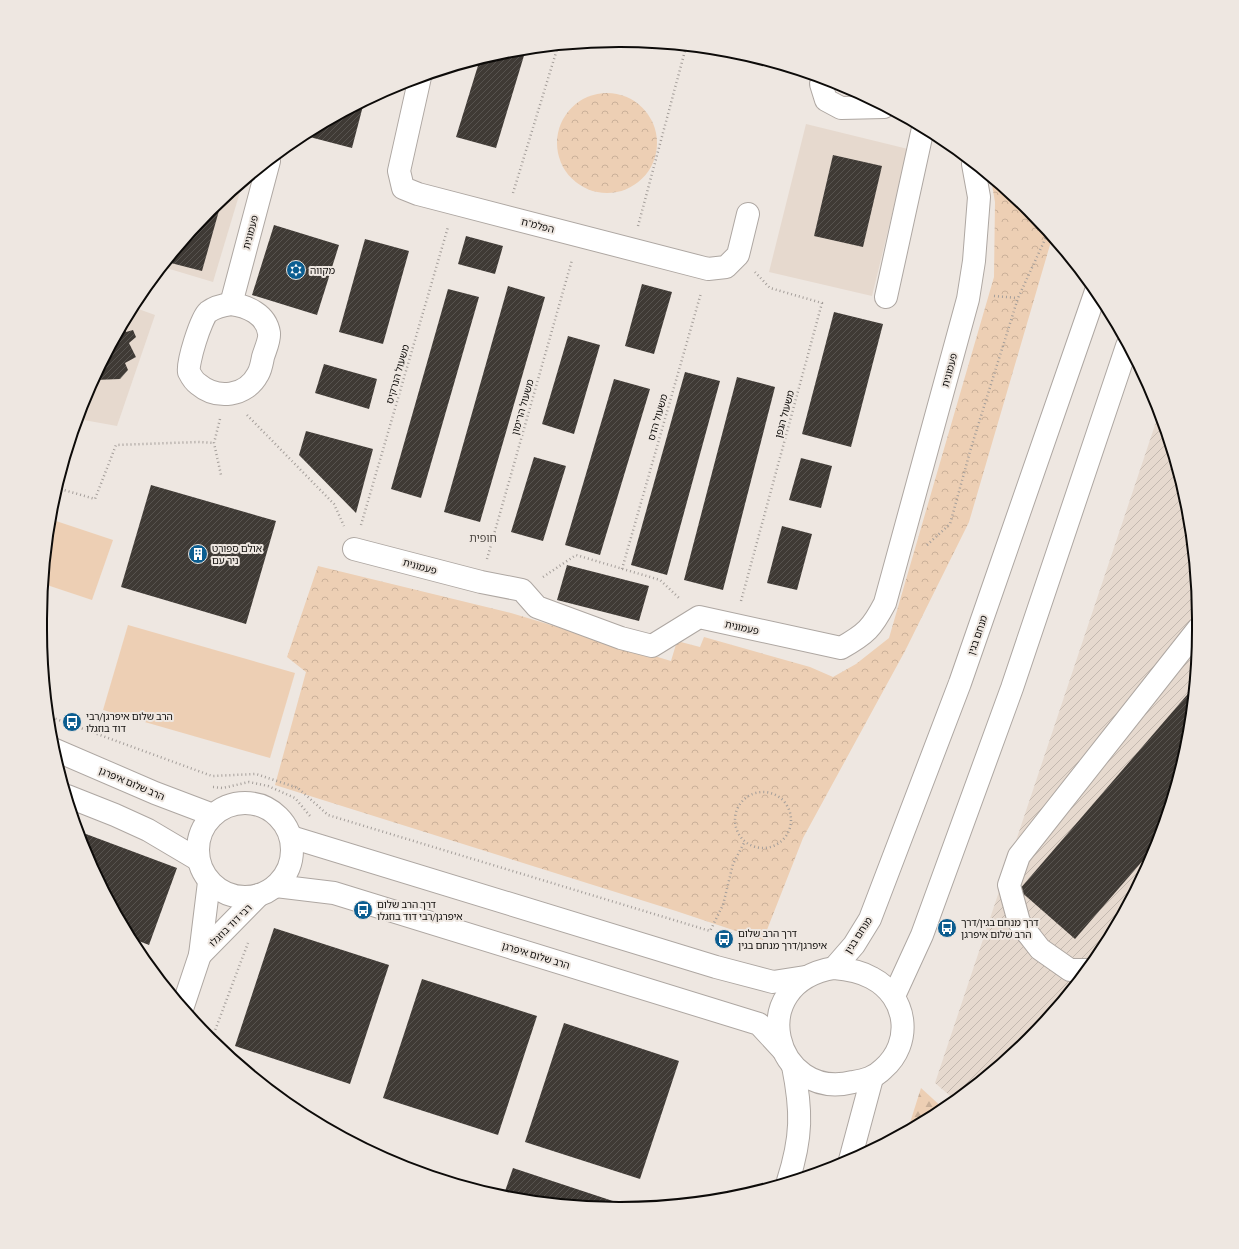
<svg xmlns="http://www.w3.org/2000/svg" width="1239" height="1249" font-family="'PT Sans Narrow','Noto Sans Hebrew',sans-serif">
  <defs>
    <pattern id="industrial-furrows" width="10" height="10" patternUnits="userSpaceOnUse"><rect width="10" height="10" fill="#e6d9ce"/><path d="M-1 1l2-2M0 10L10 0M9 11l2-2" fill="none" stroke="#c4b9b0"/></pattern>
    <pattern id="forest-firs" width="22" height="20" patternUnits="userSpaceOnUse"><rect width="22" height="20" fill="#edcfb4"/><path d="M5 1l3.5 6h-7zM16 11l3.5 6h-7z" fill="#cab099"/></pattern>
    <pattern id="park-crowns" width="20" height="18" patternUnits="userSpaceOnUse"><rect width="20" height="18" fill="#edcfb4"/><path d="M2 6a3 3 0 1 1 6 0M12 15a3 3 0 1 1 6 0" fill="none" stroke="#cab099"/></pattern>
    <pattern id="building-hatch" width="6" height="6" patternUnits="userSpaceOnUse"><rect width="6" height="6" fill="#3f3a35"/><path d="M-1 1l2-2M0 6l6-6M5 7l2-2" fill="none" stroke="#57534f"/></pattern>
  </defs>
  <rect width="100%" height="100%" fill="#eee7e1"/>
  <g fill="#e6d9ce">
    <path d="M806,124L908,149L872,296L769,272Z"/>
    <path d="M243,182L213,282L163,267L210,210Z"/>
    <path d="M133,307L155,315L117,426L78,419L84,398Z"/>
  </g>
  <path fill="url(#industrial-furrows)" d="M1159,413L1188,506L1199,620L1188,742L1155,851L1101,951L1029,1039L955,1100L935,1083Z"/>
  <g fill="#edcfb4">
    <path d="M50,519L113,540L92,600L44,584Z"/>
    <path d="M128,625L295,673L270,758L103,710Z"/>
  </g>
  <path fill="url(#forest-firs)" d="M921,1088L944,1109L908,1129Z"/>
  <g fill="url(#park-crowns)">
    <circle cx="607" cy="143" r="50"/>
    <path d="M991,179L1029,210L1052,238L969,522L905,651L803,838L763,940L676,911L275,785L306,672L287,657L318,566L511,613L671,661L677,641L700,647L704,637L810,667L833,677L856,664L889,638L994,277L995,202Z"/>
  </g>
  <g fill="url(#building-hatch)">
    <path d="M526,49L496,148L456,137L480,59L506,51Z"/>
    <path d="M364,102L352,148L302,135L330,120Z"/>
    <path d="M833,155L882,166L863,247L814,236Z"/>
    <path d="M222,200L202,271L167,262L210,210Z"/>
    <path d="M274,225L339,245L317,315L252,295Z"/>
    <path d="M466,236L503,246L495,274L458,264Z"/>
    <path d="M365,239L409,251L383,344L339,332Z"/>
    <path d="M642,284L672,292L654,354L625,346Z"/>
    <path d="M508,286L545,297L480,522L444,512Z"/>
    <path d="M448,289L479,297L421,498L391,489Z"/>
    <path d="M834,312L883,324L851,447L802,434Z"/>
    <path d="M124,323L126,332L133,330L136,337L129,343L136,357L125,363L128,370L120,379L95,380Z"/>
    <path d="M568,336L600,345L574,434L542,424Z"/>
    <path d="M324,364L377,379L369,409L315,393Z"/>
    <path d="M685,372L720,381L667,575L631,565Z"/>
    <path d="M737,377L775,387L723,590L684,580Z"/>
    <path d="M614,379L650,389L600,555L565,545Z"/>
    <path d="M306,431L373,449L356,513L299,455Z"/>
    <path d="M534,457L566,466L543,541L511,532Z"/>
    <path d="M801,458L832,466L821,508L789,500Z"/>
    <path d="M151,485L276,521L246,624L121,587Z"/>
    <path d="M782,526L812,534L797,590L767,583Z"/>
    <path d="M567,565L649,586L639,621L557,600Z"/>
    <path d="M1193,688L1188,742L1158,843L1075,939L1019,890Z"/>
    <path d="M77,829L85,832L81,842L78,832Z"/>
    <path d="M86,834L177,868L149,945L131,938L84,851L82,845Z"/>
    <path d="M274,928L389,965L350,1084L235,1046Z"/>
    <path d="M422,979L537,1016L498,1135L383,1098Z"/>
    <path d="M564,1023L679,1061L640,1179L525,1142Z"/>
    <path d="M513,1168L628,1206L627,1208L503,1197Z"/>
  </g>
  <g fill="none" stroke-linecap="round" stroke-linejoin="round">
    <g stroke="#aea7a2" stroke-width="24">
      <g id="minor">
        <path d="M420,77L399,171L403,188L418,194L708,269L726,267L738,255L748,214"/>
        <path d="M821,84L826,100L841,108L884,107"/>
        <path d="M886,297L923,128"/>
        <path d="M231,304C247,306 266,314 269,333C270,340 265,350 263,357C262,362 261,369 258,374C246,397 217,400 198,384C195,382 191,376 189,372C187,363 201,318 208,312C215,307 223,305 231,304Z"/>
        <path d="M231,304L269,161"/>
        <path d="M354,549L481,582L522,590L537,607L621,638L652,646L699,617L841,648C866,634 872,628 885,603L968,299L974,261L979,197L973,164"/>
        <path d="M200,955L259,895"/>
        <path d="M1086,970H1070L1040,949L1019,922L1009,885L1019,856L1198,629"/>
        <path d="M183,1006L200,955L209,882"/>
      </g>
    </g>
    <g stroke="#aea7a2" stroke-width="24">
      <g id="major">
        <path d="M53,749L155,793L213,815"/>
        <path d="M67,796L115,815L148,830L197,859"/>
        <circle cx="245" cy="850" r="47"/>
        <path d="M291,837L716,967L773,982L805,977"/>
        <path d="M276,886L334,893L759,1024L783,1050"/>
        <path d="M834,968L854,945L870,919L960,683L1096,291"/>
        <path d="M834,968C847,969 860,971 872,978C908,997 913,1043 883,1069C874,1078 865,1080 853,1082C774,1102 743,983 834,968Z"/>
        <path d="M894,996L922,935L1012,688L1127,346"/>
        <path d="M850,1160L872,1078"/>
        <path d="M788,1181C802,1137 802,1111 793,1066"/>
      </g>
    </g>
    <g stroke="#a49e9a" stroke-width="2.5" stroke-dasharray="1 3" stroke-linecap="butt">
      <path d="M513,193L558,46"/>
      <path d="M638,226L686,47"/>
      <path d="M994,296L1018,298"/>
      <path d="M247,415L334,504L344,526"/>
      <path d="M220,419L214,443L221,475"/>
      <path d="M57,488L95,499L116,445L198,442L214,443"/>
      <path d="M361,525L448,227"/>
      <path d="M927,545L950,524L971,448L1018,298L1048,233"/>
      <path d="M487,559L572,260"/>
      <path d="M622,569L701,293"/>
      <path d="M543,577L576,555L660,580L680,599"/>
      <path d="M741,601L822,303L770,288L755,272"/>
      <path d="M48,716L212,776L256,774L298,788L328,815L710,931L723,905L733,864L745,841"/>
      <path d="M213,787L223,788L249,782L268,786L295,798L310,816"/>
      <circle cx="763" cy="820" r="28"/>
      <path d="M211,1041L248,943"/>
    </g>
    <use href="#minor" stroke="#fff" stroke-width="22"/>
    <use href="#major" stroke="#fff" stroke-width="22"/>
  </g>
  <defs>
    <g id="synagogue-disc" transform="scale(1)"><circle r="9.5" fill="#0b5d90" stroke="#eee7e1"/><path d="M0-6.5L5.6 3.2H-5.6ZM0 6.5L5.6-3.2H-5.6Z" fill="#fff"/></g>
    <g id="building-disc" transform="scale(1)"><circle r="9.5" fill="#0b5d90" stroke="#eee7e1"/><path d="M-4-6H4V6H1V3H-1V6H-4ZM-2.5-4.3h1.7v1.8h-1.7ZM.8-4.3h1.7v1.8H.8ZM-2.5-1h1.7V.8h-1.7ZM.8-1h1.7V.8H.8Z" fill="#fff"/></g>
    <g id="bus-disc" transform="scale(1)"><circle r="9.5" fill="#0b5d90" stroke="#eee7e1"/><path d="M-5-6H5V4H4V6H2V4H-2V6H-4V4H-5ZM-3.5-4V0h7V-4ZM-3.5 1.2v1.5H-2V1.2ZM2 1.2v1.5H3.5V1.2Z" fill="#fff"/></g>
  </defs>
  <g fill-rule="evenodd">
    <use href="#synagogue-disc" x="296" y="270"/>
    <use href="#building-disc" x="198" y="554"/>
    <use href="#bus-disc" x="72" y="722"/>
    <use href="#bus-disc" x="363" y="910"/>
    <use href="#bus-disc" x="947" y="928"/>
    <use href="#bus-disc" x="724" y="939"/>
  </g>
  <g text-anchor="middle" stroke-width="4" stroke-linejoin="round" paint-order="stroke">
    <g font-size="10" fill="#0d0b09" stroke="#eee7e1">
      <text transform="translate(538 225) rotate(14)" y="4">הפלמ"ח</text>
      <text transform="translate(250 232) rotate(-75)" y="4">פעמונית</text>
      <text transform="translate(949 370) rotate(-75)" y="4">פעמונית</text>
      <text transform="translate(397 374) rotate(-74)" y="4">משעול הנרקיס</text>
      <text transform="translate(522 407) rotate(-74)" y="4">משעול הרימון</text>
      <text transform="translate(784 414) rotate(-75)" y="4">משעול הגפן</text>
      <text transform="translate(657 417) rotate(-74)" y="4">משעול הדס</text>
      <text transform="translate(420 566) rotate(15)" y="4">פעמונית</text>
      <text transform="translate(742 627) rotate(12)" y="4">פעמונית</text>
      <text transform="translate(977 635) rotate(-71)" y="4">מנחם בגין</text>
      <text transform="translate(132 783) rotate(23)" y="4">הרב שלום איפרגן</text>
      <text transform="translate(230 925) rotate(-45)" y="4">רבי דוד בוזגלו</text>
      <text transform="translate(858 935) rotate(-57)" y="4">מנחם בגין</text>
      <text transform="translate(536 955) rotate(17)" y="4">הרב שלום איפרגן</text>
    </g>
    <g font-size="10" fill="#0d0b09" stroke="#eee7e1" text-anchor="start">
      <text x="310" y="274">מקווה</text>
      <text x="212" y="552">אולם ספורט<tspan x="212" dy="12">ניר עם</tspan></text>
      <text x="86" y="720">הרב שלום איפרגן/רבי<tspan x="86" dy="12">דוד בוזגלו</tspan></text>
      <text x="377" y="908">דרך הרב שלום<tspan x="377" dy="12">איפרגן/רבי דוד בוזגלו</tspan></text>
      <text x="961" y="926">דרך מנחם בגין/דרך<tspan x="961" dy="12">הרב שלום איפרגן</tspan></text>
      <text x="738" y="937">דרך הרב שלום<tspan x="738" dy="12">איפרגן/דרך מנחם בגין</tspan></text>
    </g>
    <g font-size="11" fill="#4d4742" stroke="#eee7e1">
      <text x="483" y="542">חופית</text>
    </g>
  </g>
  <path d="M0 0H1239V1249H0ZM619 47H620A572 572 0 0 1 1192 619V630A572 572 0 0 1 620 1202H619A572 572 0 0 1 47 630V619A572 572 0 0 1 619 47Z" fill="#eee7e1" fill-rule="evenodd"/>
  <path fill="none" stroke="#0d0b09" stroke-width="2" d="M619 47H620A572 572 0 0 1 1192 619V630A572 572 0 0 1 620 1202H619A572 572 0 0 1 47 630V619A572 572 0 0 1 619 47Z"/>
</svg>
